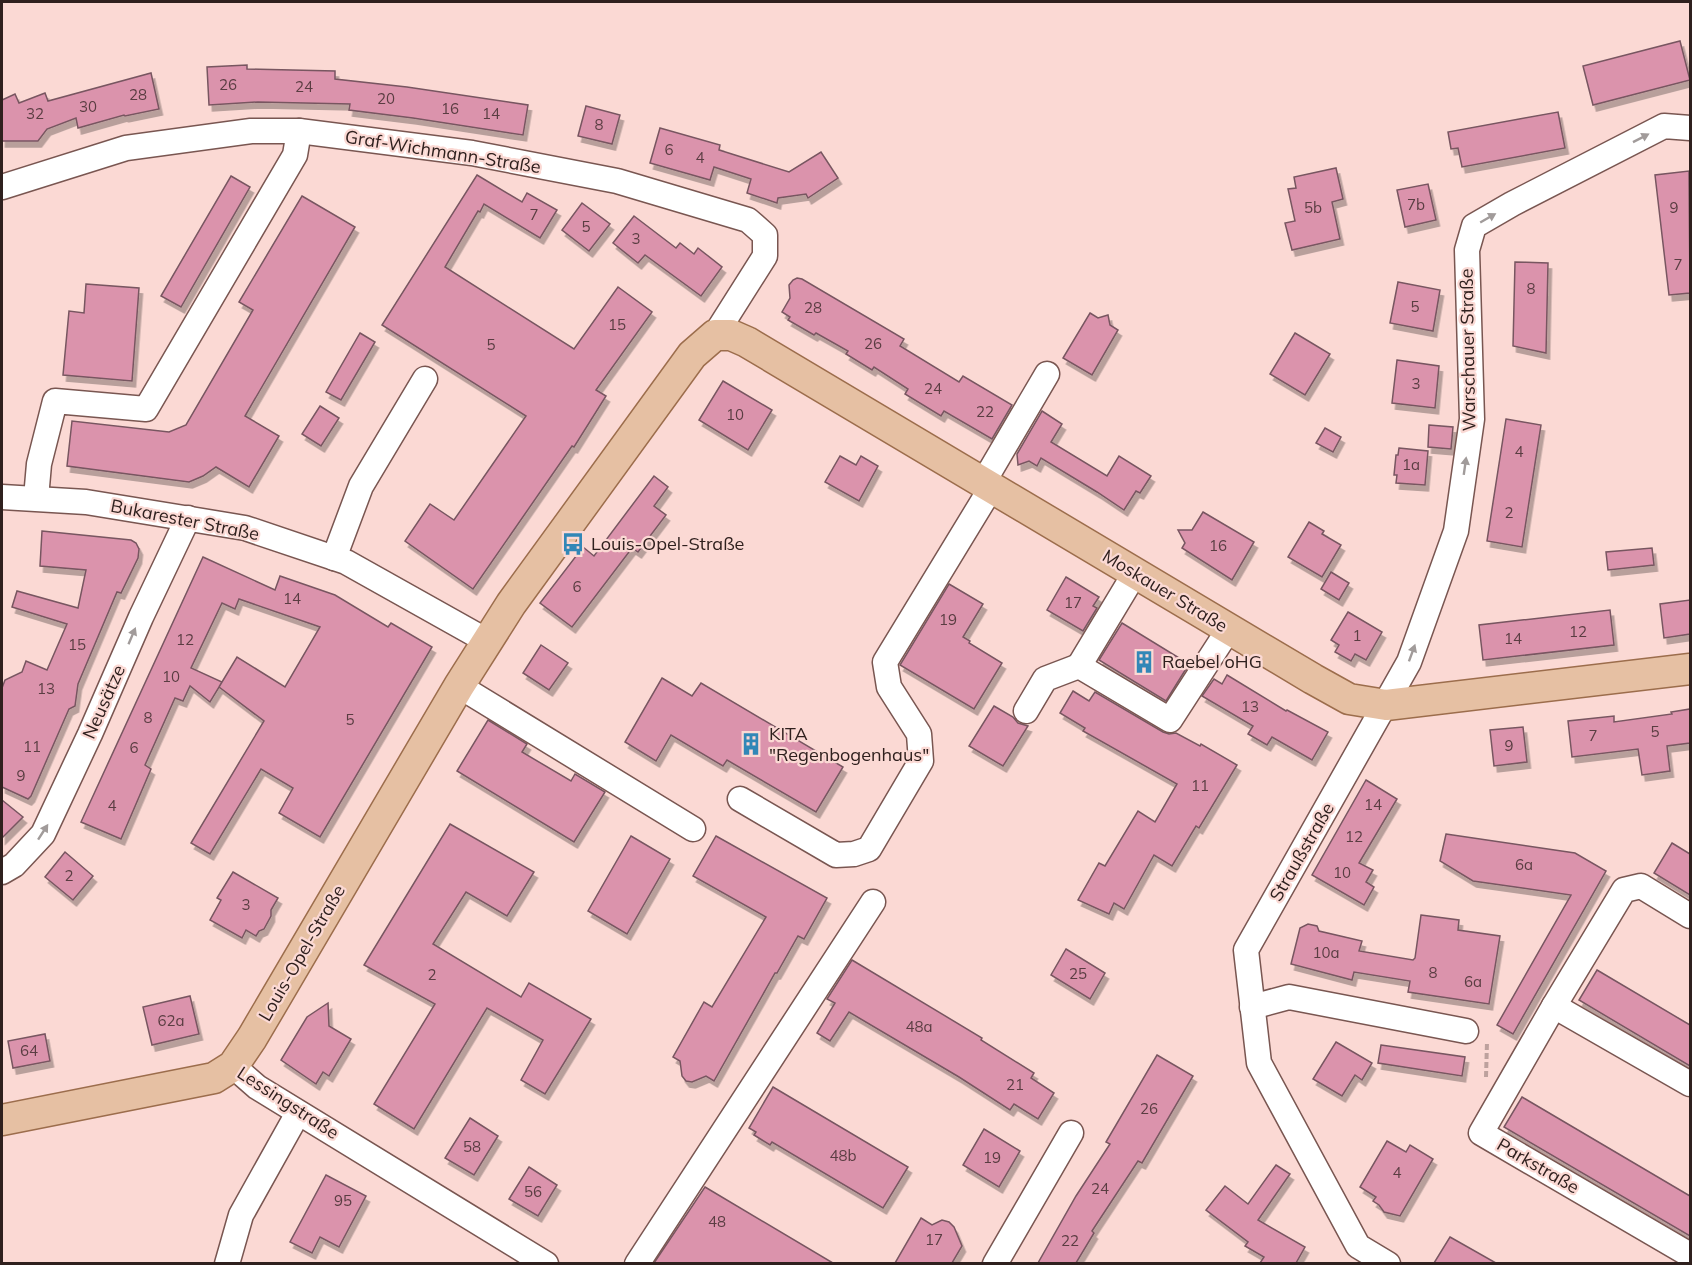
<svg xmlns="http://www.w3.org/2000/svg" width="1692" height="1265" font-family="Mulish,sans-serif">
  <defs>
    <filter id="shadow"><feDropShadow dx="3.5" dy="6" stdDeviation="0" flood-color="#0004"/></filter>
  </defs>
  <rect width="100%" height="100%" fill="#fbd9d4"/>
  <g fill="#db93ac" stroke="#785661" stroke-width="1.5" fill-rule="evenodd" filter="url(#shadow)">
    <path d="M1680,41L1690,80L1593,105L1583,66Z"/>
    <path d="M247,65V69L335,71V79L407,87L528,105L523,135L413,118L349,110L350,104L258,102L209,105L207,67Z"/>
    <path d="M151,73L159,109L125,116L124,115L78,128L76,118L47,129L38,141H2V100L15,94L19,103L45,93L48,101Z"/>
    <path d="M586,106L620,115L612,144L578,136Z"/>
    <path d="M1558,112L1565,148L1462,167L1458,148L1451,149L1448,132Z"/>
    <path d="M660,128L720,145L719,150L789,172L821,152L838,178L808,198L806,194L778,198L777,203L747,193L751,179L714,167L710,180L650,163Z"/>
    <path d="M1336,168L1343,199L1332,202L1340,239L1292,250L1285,223L1295,221L1288,189L1296,188L1294,177Z"/>
    <path d="M1689,171L1690,293L1669,295L1655,175Z"/>
    <path d="M477,175L522,202L527,193L557,210L540,238L484,204L480,212L478,211L445,267L574,349L618,287L652,312L596,390L606,396L574,447L572,446L473,589L405,541L430,504L454,520L526,416L382,325Z"/>
    <path d="M231,176L250,187L181,307L161,296Z"/>
    <path d="M1428,184L1436,220L1405,227L1397,190Z"/>
    <path d="M302,196L355,227L245,416L279,436L249,487L216,467L203,476L189,482L67,466L72,421L169,432L186,425L253,310L239,302Z"/>
    <path d="M582,203L610,224L589,251L562,230Z"/>
    <path d="M634,216L676,248L680,243L694,254L698,248L722,267L701,296L645,255L638,263L613,243Z"/>
    <path d="M1515,262L1548,263L1546,353L1513,346Z"/>
    <path d="M797,278L802,279L904,339L900,346L959,382L963,376L1012,405L992,439L944,411L941,416L905,394L908,389L874,367L872,370L846,354L848,351L816,333L814,335L788,320L790,317L782,312L790,298L789,285L793,280Z"/>
    <path d="M1398,282L1440,290L1433,331L1390,323Z"/>
    <path d="M86,284L139,288L132,381L63,375L69,311L84,313Z"/>
    <path d="M1090,313L1098,318L1108,315L1110,325L1118,330L1092,375L1063,358Z"/>
    <path d="M360,333L375,342L341,400L326,392Z"/>
    <path d="M1295,333L1330,354L1305,395L1270,374Z"/>
    <path d="M1397,360L1439,366L1435,408L1392,403Z"/>
    <path d="M723,381L772,410L748,450L699,420Z"/>
    <path d="M320,406L339,418L321,446L302,434Z"/>
    <path d="M1042,411L1062,424L1051,442L1107,476L1119,456L1151,476L1140,493L1136,491L1124,510L1097,492L1041,458L1037,466L1029,461L1018,465L1017,454Z"/>
    <path d="M1506,419L1541,425L1522,547L1487,541Z"/>
    <path d="M1429,425L1453,427L1451,449L1428,447Z"/>
    <path d="M1325,428L1341,437L1333,452L1316,443Z"/>
    <path d="M1399,448L1428,451L1425,485L1396,483L1397,475H1394L1396,455H1398Z"/>
    <path d="M840,456L856,465L861,456L878,466L859,501L825,482Z"/>
    <path d="M654,476L668,487L654,506L666,515L638,552L632,548L572,627L540,603L583,547L594,556Z"/>
    <path d="M1203,512L1254,542L1232,580L1182,548L1185,543L1178,530H1192Z"/>
    <path d="M1309,522L1324,531L1322,534L1341,545L1322,577L1288,557Z"/>
    <path d="M42,531L131,540L136,543L139,549L138,558L121,593L117,592L78,684L75,706L69,709L31,796L28,799L2,787V688L5,680L22,672L26,661L47,670L67,624L12,607L17,591L78,608L86,570L40,566Z"/>
    <path d="M1652,548L1654,565L1608,570L1606,552Z"/>
    <path d="M203,557L275,590L280,576L335,595L388,627L391,623L432,647L320,837L279,813L293,788L261,769L210,854L191,843L264,721L219,687L210,702L190,686L183,701L175,698L145,765L151,769L121,839L81,822ZM239,599L320,627L285,687L237,657L219,687L222,682L191,668L222,603L235,609Z"/>
    <path d="M1331,572L1349,583L1339,600L1321,589Z"/>
    <path d="M1066,577L1099,597L1093,606L1097,608L1083,631L1047,610Z"/>
    <path d="M949,584L983,604L963,637L970,641L969,643L1002,663L974,709L900,665Z"/>
    <path d="M1690,600V634L1664,638L1660,604Z"/>
    <path d="M1610,610L1614,645L1483,660L1479,625Z"/>
    <path d="M1348,612L1382,632L1366,660L1355,654L1351,661L1335,652L1339,645L1331,640Z"/>
    <path d="M1122,623L1189,664L1166,701L1099,660Z"/>
    <path d="M541,645L568,663L549,690L523,673Z"/>
    <path d="M1227,675L1286,711L1287,710L1328,732L1312,760L1272,737L1267,745L1248,734L1253,726L1202,696L1214,679L1222,684Z"/>
    <path d="M662,678L692,696L701,683L843,767L816,812L727,760L723,766L671,735L656,761L625,742Z"/>
    <path d="M1073,691L1089,701L1095,692L1163,732L1169,734L1176,733L1200,746L1201,744L1237,765L1199,828L1196,826L1172,866L1154,855L1124,909L1114,903L1109,914L1078,900L1099,863L1105,866L1138,811L1155,822L1177,784L1083,731L1085,728L1060,713Z"/>
    <path d="M994,706L1013,717L1018,723L1028,726L1003,766L969,746Z"/>
    <path d="M1690,709V743L1667,746L1670,771L1642,775L1638,749L1572,757L1568,721L1614,716V722L1672,714L1671,712Z"/>
    <path d="M488,720L527,744L522,752L571,781L575,774L605,792L574,842L457,771Z"/>
    <path d="M1523,727L1527,762L1494,766L1490,730Z"/>
    <path d="M1366,780L1397,799L1359,863L1373,870L1366,882L1374,887L1364,905L1312,875Z"/>
    <path d="M2,800L23,817L2,838Z"/>
    <path d="M450,824L534,872L507,916L466,892L433,944L521,997L529,983L591,1019L545,1094L521,1080L543,1040L487,1008L414,1129L374,1104L435,1004L364,965Z"/>
    <path d="M1446,834L1575,853L1606,871L1513,1034L1497,1025L1571,895L1473,881L1440,861Z"/>
    <path d="M631,836L670,859L627,934L588,911Z"/>
    <path d="M716,836L827,898L804,939L798,936L777,973H775L714,1081L706,1076L692,1082L686,1081L682,1076L680,1061L673,1057L704,1002L712,1007L766,917L693,876Z"/>
    <path d="M1672,843L1690,854V895L1654,873Z"/>
    <path d="M65,852L93,876L73,900L45,877Z"/>
    <path d="M233,872L278,898L271,910V916L264,929L259,931L256,936L246,930L242,938L210,920L221,900L217,898Z"/>
    <path d="M1421,915L1459,920L1458,930L1500,936L1489,1004L1408,992L1410,981L1354,972L1352,980L1291,964L1300,928L1308,924L1317,926L1319,931L1362,941L1359,951L1413,960L1415,958Z"/>
    <path d="M1066,949L1105,973L1090,999L1051,975Z"/>
    <path d="M852,960L982,1038L981,1040L1034,1073L1031,1078L1054,1093L1038,1119L1014,1104L1010,1110L959,1077L849,1012L830,1041L817,1033L835,1003L827,999Z"/>
    <path d="M1597,970L1690,1025V1066L1579,1000Z"/>
    <path d="M190,996L199,1034L152,1045L143,1007Z"/>
    <path d="M328,1003L329,1026L351,1039L329,1076L323,1072L316,1084L281,1060L307,1017Z"/>
    <path d="M45,1034L50,1061L13,1068L8,1041Z"/>
    <path d="M1336,1042L1372,1063L1362,1080L1355,1075L1342,1096L1313,1079Z"/>
    <path d="M1381,1045L1465,1057L1462,1076L1378,1063Z"/>
    <path d="M1157,1055L1193,1076L1142,1163L1138,1161L1092,1231L1094,1233L1076,1263H1038L1076,1196L1110,1144L1106,1142Z"/>
    <path d="M773,1087L908,1167L883,1208L772,1142L770,1145L754,1135L756,1132L749,1128Z"/>
    <path d="M1522,1097L1690,1196V1236L1504,1127Z"/>
    <path d="M470,1118L498,1136L474,1175L445,1158Z"/>
    <path d="M984,1129L1020,1151L999,1187L963,1165Z"/>
    <path d="M1387,1141L1406,1152L1410,1145L1433,1159L1400,1216L1384,1212L1379,1205L1373,1201L1376,1197L1360,1187Z"/>
    <path d="M1276,1165L1290,1174L1258,1220L1305,1247L1296,1263H1260L1264,1257L1245,1246L1248,1242L1206,1210L1225,1186L1248,1204Z"/>
    <path d="M529,1167L557,1185L538,1216L509,1199Z"/>
    <path d="M326,1175L366,1196L339,1247L320,1237L312,1253L290,1242Z"/>
    <path d="M705,1187L833,1263H654Z"/>
    <path d="M921,1218L932,1225L942,1220L949,1222L954,1227L962,1246L952,1263H895Z"/>
    <path d="M1450,1237L1496,1263H1434Z"/>
  </g>
  <g fill="none" stroke-linecap="round" stroke-linejoin="round">
    <g stroke="#795651" stroke-width="27">
      <g id="minor">
        <path d="M2,187L126,148L251,131H299L472,153L617,181L748,220L765,235V256L715,335"/>
        <path d="M983,483L1047,374"/>
        <path d="M2,497L86,502L245,528L346,562L487,641"/>
        <path d="M36,498L39,464L55,401L146,409L295,155L299,131"/>
        <path d="M334,558L361,486L425,379"/>
        <path d="M1079,666L1135,573"/>
        <path d="M459,686L693,829"/>
        <path d="M1026,711L1045,679L1079,666L1170,720L1229,629"/>
        <path d="M740,799L836,855L854,854L869,849L921,761L919,734L889,687L885,662L991,488"/>
        <path d="M2,872L14,865L43,834L90,734L141,617L188,518"/>
        <path d="M1690,916L1641,886L1624,890L1554,1006L1690,1084"/>
        <path d="M1554,1006L1481,1133L1690,1255"/>
        <path d="M1252,1007L1289,997L1466,1031"/>
        <path d="M233,1066L257,1087L546,1264"/>
        <path d="M227,1264L241,1215L298,1113"/>
        <path d="M637,1264L873,902"/>
        <path d="M995,1264L1071,1133"/>
        <path d="M1388,1264L1358,1246L1259,1063L1246,950L1409,662L1456,531L1472,419L1467,250L1474,226L1512,204L1664,126L1690,128"/>
      </g>
    </g>
    <g stroke="#9c6d4c" stroke-width="33">
      <path id="major" d="M2,1120L214,1078L233,1066L252,1038L459,686L511,604L692,355L715,335H731L747,342L1313,679L1349,699L1386,705L1690,669"/>
    </g>
    <path stroke="#bda19d" stroke-width="4" stroke-dasharray="6 3" stroke-linecap="butt" d="M1486,1077L1487,1042"/>
    <use href="#minor" stroke="#fff" stroke-width="24"/>
    <use href="#major" stroke="#e6c0a3" stroke-width="30"/>
  </g>
  <defs><path id="oneway-solid" d="M-6-.8H1V-3.2L6.5 0L1 3.2V.8H-6Z" transform="scale(1.5)"/></defs>
  <g fill="#a19b9a">
    <use href="#oneway-solid" transform="translate(1641 138) rotate(-27)"/>
    <use href="#oneway-solid" transform="translate(1488 218) rotate(-30)"/>
    <use href="#oneway-solid" transform="translate(1465 466) rotate(-82)"/>
    <use href="#oneway-solid" transform="translate(132 636) rotate(-67)"/>
    <use href="#oneway-solid" transform="translate(1412 653) rotate(-70)"/>
    <use href="#oneway-solid" transform="translate(43 832) rotate(-57)"/>
  </g>
  <defs>
    <g id="bus-bare" transform="scale(1.8)"><path d="M-5-6H5V4H4V6H2V4H-2V6H-4V4H-5ZM-3.5-4V0h7V-4ZM-3.5 1.2v1.5H-2V1.2ZM2 1.2v1.5H3.5V1.2Z" fill="#3287b7" stroke="#fbd9d4" stroke-width="2.5" paint-order="stroke"/></g>
    <g id="building-bare" transform="scale(1.8)"><path d="M-4-6H4V6H1V3H-1V6H-4ZM-2.5-4.3h1.7v1.8h-1.7ZM.8-4.3h1.7v1.8H.8ZM-2.5-1h1.7V.8h-1.7ZM.8-1h1.7V.8H.8Z" fill="#3287b7" stroke="#fbd9d4" stroke-width="2.5" paint-order="stroke"/></g>
  </defs>
  <g fill-rule="evenodd">
    <use href="#bus-bare" x="573" y="544"/>
    <use href="#building-bare" x="1144" y="662"/>
    <use href="#building-bare" x="751" y="744"/>
  </g>
  <g text-anchor="middle" stroke-width="4.5" stroke-linejoin="round" paint-order="stroke">
    <g font-size="15" fill="#5a3d42">
      <text x="228" y="90">26</text>
      <text x="304" y="92">24</text>
      <text x="138" y="100">28</text>
      <text x="386" y="104">20</text>
      <text x="88" y="112">30</text>
      <text x="450" y="114">16</text>
      <text x="35" y="119">32</text>
      <text x="491" y="119">14</text>
      <text x="599" y="130">8</text>
      <text x="669" y="155">6</text>
      <text x="700" y="163">4</text>
      <text x="1416" y="210">7b</text>
      <text x="1313" y="213">5b</text>
      <text x="1674" y="213">9</text>
      <text x="534" y="220">7</text>
      <text x="586" y="232">5</text>
      <text x="636" y="244">3</text>
      <text x="1678" y="270">7</text>
      <text x="1531" y="294">8</text>
      <text x="1415" y="312">5</text>
      <text x="813" y="313">28</text>
      <text x="617" y="330">15</text>
      <text x="873" y="349">26</text>
      <text x="491" y="350">5</text>
      <text x="1416" y="389">3</text>
      <text x="933" y="394">24</text>
      <text x="985" y="417">22</text>
      <text x="735" y="420">10</text>
      <text x="1519" y="457">4</text>
      <text x="1411" y="470">1a</text>
      <text x="1509" y="518">2</text>
      <text x="1218" y="551">16</text>
      <text x="577" y="592">6</text>
      <text x="292" y="604">14</text>
      <text x="1073" y="608">17</text>
      <text x="948" y="625">19</text>
      <text x="1578" y="637">12</text>
      <text x="1357" y="641">1</text>
      <text x="1513" y="644">14</text>
      <text x="185" y="645">12</text>
      <text x="77" y="650">15</text>
      <text x="171" y="682">10</text>
      <text x="46" y="694">13</text>
      <text x="1250" y="712">13</text>
      <text x="148" y="723">8</text>
      <text x="350" y="725">5</text>
      <text x="1655" y="737">5</text>
      <text x="1593" y="741">7</text>
      <text x="1509" y="751">9</text>
      <text x="32" y="752">11</text>
      <text x="134" y="753">6</text>
      <text x="21" y="781">9</text>
      <text x="1200" y="791">11</text>
      <text x="1373" y="810">14</text>
      <text x="112" y="811">4</text>
      <text x="1354" y="842">12</text>
      <text x="1524" y="870">6a</text>
      <text x="1342" y="878">10</text>
      <text x="69" y="881">2</text>
      <text x="246" y="910">3</text>
      <text x="1326" y="958">10a</text>
      <text x="1433" y="978">8</text>
      <text x="1078" y="979">25</text>
      <text x="432" y="980">2</text>
      <text x="1473" y="987">6a</text>
      <text x="171" y="1026">62a</text>
      <text x="919" y="1032">48a</text>
      <text x="29" y="1056">64</text>
      <text x="1015" y="1090">21</text>
      <text x="1149" y="1114">26</text>
      <text x="472" y="1152">58</text>
      <text x="843" y="1161">48b</text>
      <text x="992" y="1163">19</text>
      <text x="1397" y="1178">4</text>
      <text x="1100" y="1194">24</text>
      <text x="533" y="1197">56</text>
      <text x="343" y="1206">95</text>
      <text x="717" y="1227">48</text>
      <text x="934" y="1245">17</text>
      <text x="1070" y="1246">22</text>
    </g>
    <g font-size="18" fill="#2f201e" stroke="#fbd9d4">
      <text transform="translate(443 152) rotate(9)" y="6">Graf-Wichmann-Straße</text>
      <text transform="translate(1468 350) rotate(-91)" y="6">Warschauer Straße</text>
      <text transform="translate(185 520) rotate(11)" y="6">Bukarester Straße</text>
      <text transform="translate(1165 591) rotate(31)" y="6">Moskauer Straße</text>
      <text transform="translate(104 702) rotate(-66)" y="6">Neusätze</text>
      <text transform="translate(1302 852) rotate(-60)" y="6">Straußstraße</text>
      <text transform="translate(302 953) rotate(-60)" y="6">Louis-Opel-Straße</text>
      <text transform="translate(288 1103) rotate(33)" y="6">Lessingstraße</text>
      <text transform="translate(1538 1166) rotate(30)" y="6">Parkstraße</text>
    </g>
    <g font-size="18" fill="#2f201e" stroke="#fbd9d4" text-anchor="start">
      <text x="591" y="550">Louis-Opel-Straße</text>
      <text x="1162" y="668">Raebel oHG</text>
      <text x="769" y="740">KITA<tspan x="769" dy="21">"Regenbogenhaus"</tspan></text>
    </g>
  </g>
  <rect width="1692" height="1265" fill="none" stroke="#2f201e" stroke-width="6"/>
</svg>
